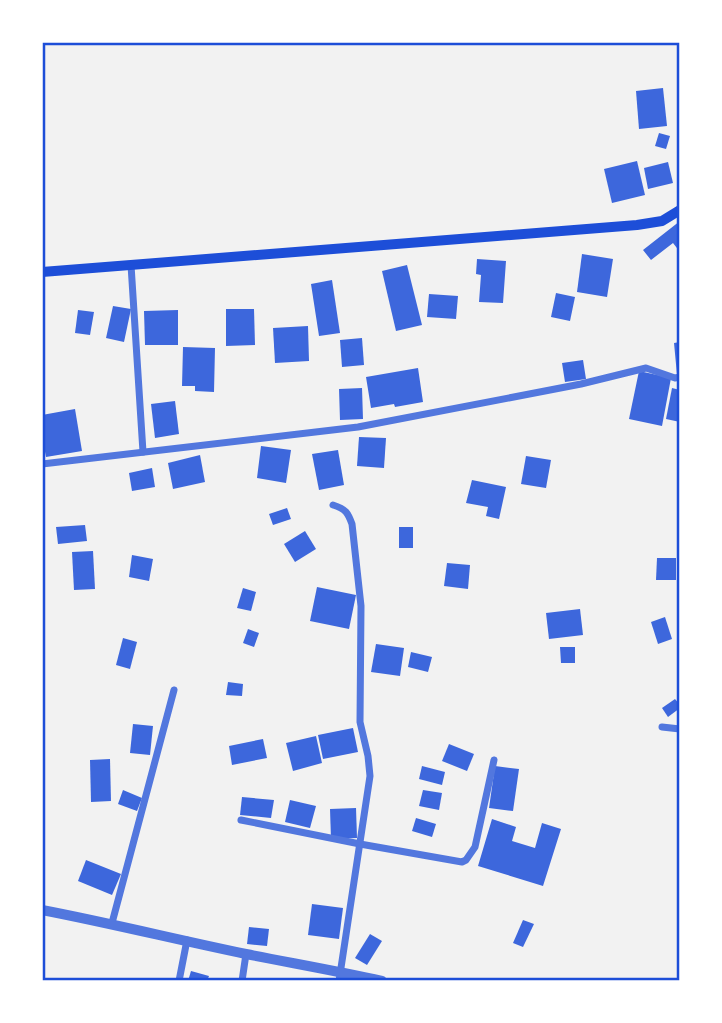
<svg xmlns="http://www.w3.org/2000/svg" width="722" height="1023" font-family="'Source Sans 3',sans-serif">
  <rect width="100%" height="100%" fill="#f2f2f2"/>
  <g fill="#3d67dc">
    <path d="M663,88L667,126L639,129L636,91Z"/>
    <path d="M659,133L670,136L666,149L655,146Z"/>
    <path d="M637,161L645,195L612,203L604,169Z"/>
    <path d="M668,162L673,183L648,189L644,168Z"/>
    <path d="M680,221V252L673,243L651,260L643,250Z"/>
    <path d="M582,254L613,259L607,297L577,292Z"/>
    <path d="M477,259L506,261L503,303L479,302L481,275L476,274Z"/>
    <path d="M407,265L422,325L396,331L382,271Z"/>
    <path d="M332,280L340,333L319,336L311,284Z"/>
    <path d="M556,293L575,297L570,321L551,317Z"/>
    <path d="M429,294L458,296L456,319L427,317Z"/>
    <path d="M113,306L131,309L124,342L106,338Z"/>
    <path d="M226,309H254L255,345L226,346Z"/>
    <path d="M78,310L94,312L90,335L75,333Z"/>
    <path d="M178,310V345H145L144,311Z"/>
    <path d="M308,326L309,361L275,363L273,328Z"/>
    <path d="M362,338L364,365L342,367L340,340Z"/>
    <path d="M680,342V375H677L674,343Z"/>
    <path d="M183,347L215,348L214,392L195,391V386H182Z"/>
    <path d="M583,360L586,379L565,382L562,363Z"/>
    <path d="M418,368L423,402L395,407L394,404L371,408L366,377Z"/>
    <path d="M639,371L671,378L662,426L629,419Z"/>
    <path d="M362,388L363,419L340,420L339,389Z"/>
    <path d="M672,388L680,390V422L666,419Z"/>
    <path d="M175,401L179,434L155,438L151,404Z"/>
    <path d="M75,409L82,451L46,457L42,436V415Z"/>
    <path d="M359,437L386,438L384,468L357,466Z"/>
    <path d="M261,446L291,450L286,483L257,478Z"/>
    <path d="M338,450L344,485L319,490L312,454Z"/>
    <path d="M200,455L205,482L173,489L168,463Z"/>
    <path d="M526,456L551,460L546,488L521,484Z"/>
    <path d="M152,468L155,487L132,491L129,473Z"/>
    <path d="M472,480L506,487L499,519L486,516L488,507L466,503Z"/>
    <path d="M287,508L291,519L273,525L269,514Z"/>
    <path d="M85,525L87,541L58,544L56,527Z"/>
    <rect x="399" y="527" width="14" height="21"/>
    <path d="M305,531L316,549L295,562L284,544Z"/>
    <path d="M93,551L95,589L74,590L72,552Z"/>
    <path d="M132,555L153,559L149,581L129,577Z"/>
    <path d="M657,558H676V580H656Z"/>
    <path d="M447,563L470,565L468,589L444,586Z"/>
    <path d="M317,587L356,595L349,629L310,621Z"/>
    <path d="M243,588L256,592L251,611L237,608Z"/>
    <path d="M580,609L583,635L549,639L546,613Z"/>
    <path d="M665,617L672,639L658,644L651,622Z"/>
    <path d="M248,629L259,633L254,647L243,643Z"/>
    <path d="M123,638L137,642L130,669L116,665Z"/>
    <path d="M376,644L404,648L400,676L371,672Z"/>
    <path d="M560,647H575V663H561Z"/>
    <path d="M411,652L432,657L428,672L408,667Z"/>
    <path d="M228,682L243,684L242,696L226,695Z"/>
    <path d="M675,699L680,705V708L668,717L662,708Z"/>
    <path d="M133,724L153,726L150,755L130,753Z"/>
    <path d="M353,728L358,752L323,759L318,735Z"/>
    <path d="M316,736L322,763L293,771L286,743Z"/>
    <path d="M263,739L267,758L232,765L229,746Z"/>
    <path d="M449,744L474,754L467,771L442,761Z"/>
    <path d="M110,759L111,801L91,802L90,760Z"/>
    <path d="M422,766L445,772L442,785L419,779Z"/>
    <path d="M495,766L519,769L513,811L489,808Z"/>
    <path d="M123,790L142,798L137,811L118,804Z"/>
    <path d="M423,790L442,793L439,810L419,806Z"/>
    <path d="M242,797L274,800L271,818L240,815Z"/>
    <path d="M290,800L316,806L310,828L285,822Z"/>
    <path d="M356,808L357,838L331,839L330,809Z"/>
    <path d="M416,818L436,824L432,837L412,831Z"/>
    <path d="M492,819L516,827L512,841L535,848L542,823L561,829L543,886L478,866Z"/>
    <path d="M86,860L121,874L112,895L78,881Z"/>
    <path d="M312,904L343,908L339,939L308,935Z"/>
    <path d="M523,920L534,924L523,947L513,943Z"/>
    <path d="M249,927L269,929L267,946L247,944Z"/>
    <path d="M370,934L382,941L367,965L355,958Z"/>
    <path d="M191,971L209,976L207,981H188Z"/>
  </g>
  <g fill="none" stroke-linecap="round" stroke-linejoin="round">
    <g stroke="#5277de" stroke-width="7">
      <path d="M131,265L143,452"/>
      <path d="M42,464L358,427L581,384L646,368L675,378L680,377"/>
      <path d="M333,505C346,509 348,513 352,524L361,606L360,722L368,756L370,776L339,981"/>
      <path d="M662,727L680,729"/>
      <path d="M241,820L360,844L462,862L466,860L475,847L494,760"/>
      <path d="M112,923L174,690"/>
      <path d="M179,981L187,940"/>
      <path d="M242,981L246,954"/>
    </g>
    <path stroke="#5277de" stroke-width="10" d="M42,910C110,923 178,940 246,954C291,963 337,971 382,981"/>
    <path stroke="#1d4ed8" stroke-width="10" d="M42,272L637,225L662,221L680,210"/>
  </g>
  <rect width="722" height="1023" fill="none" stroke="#ffffff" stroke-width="88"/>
  <rect x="44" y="44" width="634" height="935" fill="none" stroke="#1d4ed8" stroke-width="2.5"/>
</svg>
